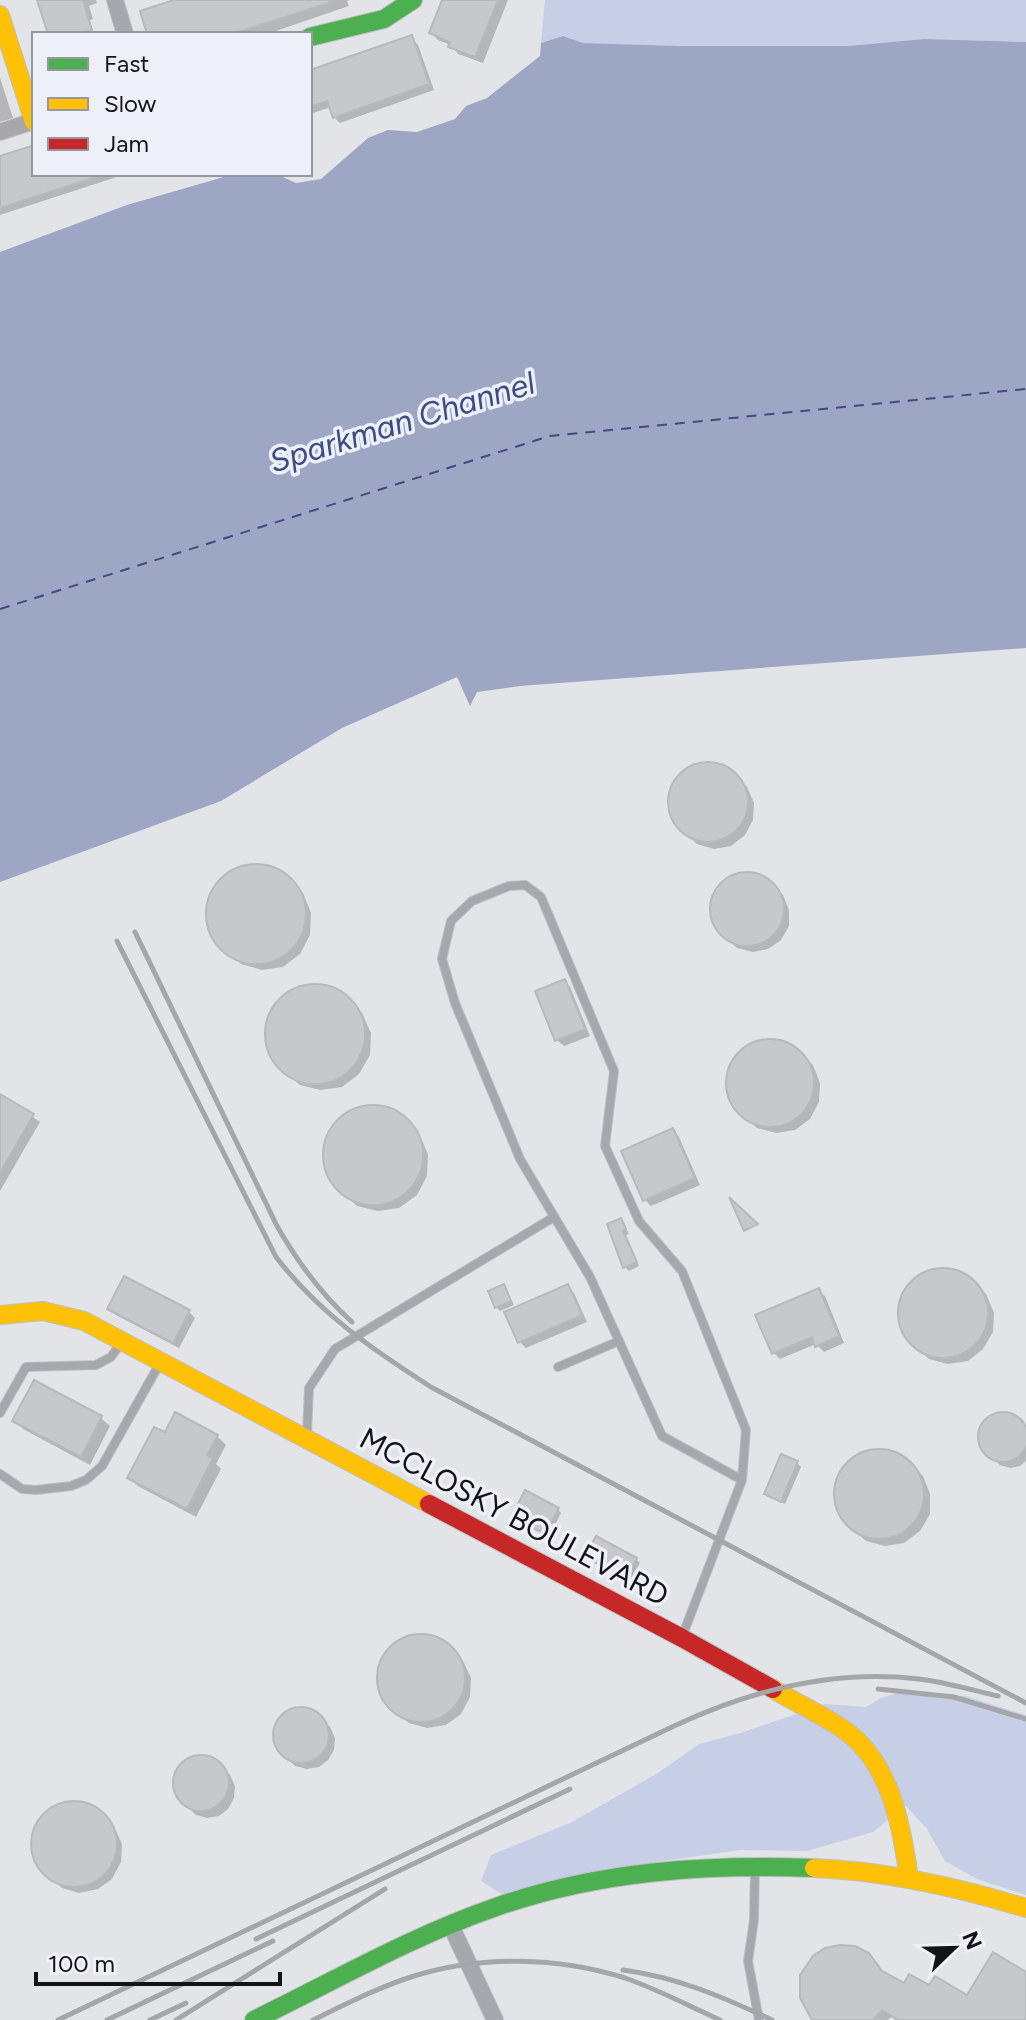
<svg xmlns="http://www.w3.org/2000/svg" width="1026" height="2020" font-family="Figtree,sans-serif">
  <rect width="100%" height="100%" fill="#e2e4e8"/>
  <g fill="#c6cfe6">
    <path d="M545,0H1026V42L924,39L848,46H680L583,43L563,36L541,43Z"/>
    <path d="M898,1693L965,1696L1026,1715V1895L977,1879L945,1861L927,1829L906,1806L873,1832L807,1851L740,1850L636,1865L505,1896L481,1881L491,1855L572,1822L658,1773L699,1744L741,1733L825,1704L866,1707L881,1698Z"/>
  </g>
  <path fill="#9da7c4" d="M563,36L583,43L680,46H848L924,39L1026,42V648L520,686L477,692L470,706L457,677L342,728L221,801L0,882V252L127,205L234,174H276L296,183L321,179L368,138L388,130L417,132L455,119L466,106L487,98L540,56L541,43Z"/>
  <g fill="#0003">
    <path d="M39,0H96L97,3L89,6L93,19L86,22L96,34H50Z"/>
    <path d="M181,0H350L347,1L349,6L267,34H149Z"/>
    <path d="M444,0H508L483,63L458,54L451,45L438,40L431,33Z"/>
    <path d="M412,39L418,45L434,90L340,123L334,117L331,107L310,114V73Z"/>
    <path d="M0,78L13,118L0,122Z"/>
    <path d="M34,147V174H126L0,215V158Z"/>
    <path d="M710,763L726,768L740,780L747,787L754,803L753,820L745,835L731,846L714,849L697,844L684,832L677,825L670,809L671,792L679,776L693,766Z"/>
    <path d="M258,866L279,872L296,886L303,893L311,913L310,935L300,954L283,967L262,970L241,964L224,950L217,943L209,923L210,901L220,882L237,869Z"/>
    <path d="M748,873L763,877L776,888L783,895L789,910V926L781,940L768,949L753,952L737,948L725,937L718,930L711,915L712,899L720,885L732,876Z"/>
    <path d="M564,981L570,987L590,1036L564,1046L557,1040Z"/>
    <path d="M317,986L338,991L355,1006L362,1013L371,1033L370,1055L359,1074L342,1087L320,1090L300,1085L283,1070L276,1063L267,1043L268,1021L279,1002L296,989Z"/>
    <path d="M772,1040L791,1045L805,1058L813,1065L820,1083L819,1102L810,1119L795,1130L776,1133L757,1128L743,1115L735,1108L728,1090L729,1071L738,1054L753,1043Z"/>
    <path d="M2,1097L40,1122L0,1191V1101Z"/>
    <path d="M375,1107L396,1112L412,1127L419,1134L428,1154L427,1176L417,1195L399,1208L378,1211L357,1206L341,1191L333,1184L325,1164L326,1142L336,1123L354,1110Z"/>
    <path d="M673,1131L679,1137L700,1185L651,1206L645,1200Z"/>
    <path d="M621,1220L629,1234L626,1235L639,1266L629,1271L625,1267Z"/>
    <path d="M945,1268L964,1274L979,1287L986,1294L994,1313L993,1332L983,1349L968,1361L948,1364L929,1359L914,1346L907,1339L899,1320L900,1301L909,1283L925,1272Z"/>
    <path d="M567,1286L574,1293L587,1322L526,1348L520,1342Z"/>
    <path d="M504,1287L514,1305L500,1311L496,1307Z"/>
    <path d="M818,1290L825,1296L844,1343L824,1352L816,1344L780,1359L774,1353Z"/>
    <path d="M109,1309L189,1312L195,1318L179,1348L116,1315Z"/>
    <path d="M1004,1414L1014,1417L1026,1427V1461L1020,1466L1010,1468L1000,1465L985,1451L980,1441L981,1431L986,1422L994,1415Z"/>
    <path d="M101,1418L110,1426L90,1465L23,1429L15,1420Z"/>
    <path d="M165,1435L217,1436L226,1445L216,1464L221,1469L196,1517L138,1486L129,1477Z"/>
    <path d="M881,1450L900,1456L915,1469L923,1476L930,1494V1514L920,1531L904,1543L885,1546L866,1541L851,1528L844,1520L836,1502L837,1483L846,1465L862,1454Z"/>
    <path d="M797,1463L801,1467L785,1504L770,1497L766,1494Z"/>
    <path d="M557,1509L561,1513L549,1537L514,1517Z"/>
    <path d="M636,1559L640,1563L631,1581L591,1560Z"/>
    <path d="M423,1635L441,1641L456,1653L463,1661L471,1678L470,1697L461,1714L446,1725L427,1728L409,1723L394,1710L387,1703L379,1685L380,1667L389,1650L404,1639Z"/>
    <path d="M302,1708L313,1711L323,1719L330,1727L335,1738L334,1750L328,1760L319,1767L307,1769L295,1766L279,1751L274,1739L275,1728L280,1717L290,1710Z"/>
    <path d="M202,1756L213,1760L223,1768L230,1775L235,1786L234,1798L228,1809L219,1816L207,1818L196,1815L179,1799L174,1788L175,1776L181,1766L190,1759Z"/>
    <path d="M76,1802L93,1807L107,1820L114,1827L122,1844L121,1862L112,1879L98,1889L79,1893L62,1888L48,1875L40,1868L33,1851L34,1832L43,1816L58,1805Z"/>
    <path d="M877,1964L885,1974L905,1986L930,1988L968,1998L1026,1974V2020H896L891,2017L888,2020H816Z"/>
  </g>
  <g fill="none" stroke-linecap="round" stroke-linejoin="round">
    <path stroke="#3d4c83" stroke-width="2" stroke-dasharray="10 8" stroke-linecap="butt" d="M0,609L550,436L1026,389"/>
  </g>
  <g fill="#c7c8cc" stroke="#b8b9bc" stroke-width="2">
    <path d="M37,0H83L92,30L80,34H48Z"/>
    <path d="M174,0H329V3L232,34H147L140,11Z"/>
    <path d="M442,0H498L475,57L448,47L450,42L429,33Z"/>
    <path d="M412,35L429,84L333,118L327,101L310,107V70Z"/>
    <path d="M34,145V174H95L96,177L0,208V156Z"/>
    <circle cx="708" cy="802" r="40"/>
    <circle cx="256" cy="914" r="50"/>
    <circle cx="747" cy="909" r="37"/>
    <path d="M565,979L585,1029L555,1041L535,991Z"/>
    <circle cx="315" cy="1034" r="50"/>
    <circle cx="770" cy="1083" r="44"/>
    <path d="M0,1094L34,1114L0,1173Z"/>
    <circle cx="373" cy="1155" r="50"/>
    <path d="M673,1128L695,1178L643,1201L621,1151Z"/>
    <path d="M729,1197L758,1224L744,1231Z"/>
    <path d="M621,1218L626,1229L623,1231L637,1262L623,1268L607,1224Z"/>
    <circle cx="943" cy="1313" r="45"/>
    <path d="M124,1276L190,1310L173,1343L107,1309Z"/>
    <path d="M504,1284L511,1301L495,1308L488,1291Z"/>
    <path d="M568,1284L582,1315L518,1343L504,1312Z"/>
    <path d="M819,1288L839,1336L815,1347L812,1337L772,1354L755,1315Z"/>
    <path d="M34,1380L102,1416L81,1457L12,1421Z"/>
    <path d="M175,1412L218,1435L207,1455L213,1458L187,1509L127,1478L154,1427L165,1432Z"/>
    <circle cx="1003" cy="1437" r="25"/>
    <circle cx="879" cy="1494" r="45"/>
    <path d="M781,1454L798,1461L781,1502L764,1494Z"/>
    <path d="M525,1490L559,1508L545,1534L511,1517Z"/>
    <path d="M596,1536L637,1558L626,1579L585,1557Z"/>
    <circle cx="421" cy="1678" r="44"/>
    <circle cx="301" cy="1735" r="28"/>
    <circle cx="201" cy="1783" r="28"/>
    <circle cx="74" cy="1844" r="43"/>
    <path d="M840,1945L855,1946L869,1953L882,1971L904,1983L909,1974L929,1985L935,1976L967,1995L993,1952L1026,1972V2020H898L882,2010L873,2020H812L800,1998V1975L813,1956L825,1948Z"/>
  </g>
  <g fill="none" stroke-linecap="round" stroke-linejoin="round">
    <g stroke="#bebfc1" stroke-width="10">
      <g id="lane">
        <path d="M558,1367L619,1341"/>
        <path d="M0,1413L26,1367L96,1365L111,1357L122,1342"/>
        <path d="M307,1434L309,1388L335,1349L554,1217"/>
        <path d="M0,1474L22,1489L36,1490L71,1486L86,1480L102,1466L160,1363"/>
        <path d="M682,1637L742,1480L746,1430L682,1271L639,1221L605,1146L614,1071L541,897L525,885L509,886L472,901L451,921L442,959L455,1003L520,1159L590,1277L662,1436L742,1480"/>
        <path d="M755,1868L754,1920L748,1961L759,2020"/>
      </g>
    </g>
    <g stroke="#bebfc1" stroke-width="18">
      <g id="street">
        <path d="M115,0L125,34"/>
        <path d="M0,132L34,121"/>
        <path d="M451,1926L495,2020"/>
      </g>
    </g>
    <g stroke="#bebfc1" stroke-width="20">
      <g id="fast">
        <path d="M310,37L384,19L413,0"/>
        <path d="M254,2020C334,1981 412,1936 496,1907C599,1871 706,1864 814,1868"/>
      </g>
    </g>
    <g stroke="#bebfc1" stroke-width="20">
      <g id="slow">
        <path d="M0,15L34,122"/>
        <path d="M0,1315L43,1311L84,1321L429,1504"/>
        <path d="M773,1689C796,1703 821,1714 843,1729C891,1762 901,1825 909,1878"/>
        <path d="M814,1868C887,1871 957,1887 1026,1908"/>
      </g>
    </g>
    <g stroke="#bebfc1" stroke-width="20">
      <path id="jam" d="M429,1504L682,1638L773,1689"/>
    </g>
    <use href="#lane" stroke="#a6a8ae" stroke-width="8"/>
    <use href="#street" stroke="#a6a8ae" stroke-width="16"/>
    <use href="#fast" stroke="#4caf50" stroke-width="18"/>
    <use href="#slow" stroke="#ffc107" stroke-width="18"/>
    <use href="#jam" stroke="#c62828" stroke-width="18"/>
    <g stroke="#a5a6aa" stroke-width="5">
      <path d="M135,932L277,1226C297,1261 322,1295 352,1322"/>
      <path d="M117,941L276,1257C320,1314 372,1349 431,1387L1026,1703"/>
      <path d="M878,1689L954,1697L1026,1719"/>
      <path d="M256,1939L570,1789"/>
      <path d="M623,1970C677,1977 723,1997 772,2020"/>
      <path d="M58,2020L674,1726C751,1690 833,1669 919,1679C945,1682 972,1690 998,1696"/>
      <path d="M107,2020L273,1941"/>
      <path d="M150,2020L186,2003"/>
      <path d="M176,2020L385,1889"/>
      <path d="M313,2020C346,2004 379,1987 414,1976C481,1955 558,1957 625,1978C657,1989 689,2006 720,2020"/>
    </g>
  </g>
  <g text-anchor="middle" stroke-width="7" stroke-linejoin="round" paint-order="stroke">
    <g font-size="30" fill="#131416" stroke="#edf0f8">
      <text transform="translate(514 1517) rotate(28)" y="10">MCCLOSKY BOULEVARD</text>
    </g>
    <g font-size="32" font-style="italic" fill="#3d4c83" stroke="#edf0f8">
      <text transform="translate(402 422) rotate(-17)" y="11">Sparkman Channel</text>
    </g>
  </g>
  <rect x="32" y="32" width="280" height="144" fill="#edf0f8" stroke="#96989e" stroke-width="2"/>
  <rect x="48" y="58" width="40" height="12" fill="#4caf50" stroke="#96989e" stroke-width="2"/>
  <text x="104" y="72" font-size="24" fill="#131416">Fast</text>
  <rect x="48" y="98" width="40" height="12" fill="#ffc107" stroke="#96989e" stroke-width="2"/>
  <text x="104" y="112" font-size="24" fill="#131416">Slow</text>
  <rect x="48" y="138" width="40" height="12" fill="#c62828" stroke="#96989e" stroke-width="2"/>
  <text x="104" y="152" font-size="24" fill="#131416">Jam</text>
  <g transform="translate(954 1948) rotate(67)" stroke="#edf0f8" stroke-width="6" paint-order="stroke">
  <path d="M0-6L14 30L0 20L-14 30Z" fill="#131416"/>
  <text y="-12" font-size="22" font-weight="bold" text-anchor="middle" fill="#131416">N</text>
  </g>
  <path d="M36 1972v12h244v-12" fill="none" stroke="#131416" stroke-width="4"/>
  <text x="48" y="1972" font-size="24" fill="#131416" stroke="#edf0f8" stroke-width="6" paint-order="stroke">100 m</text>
</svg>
